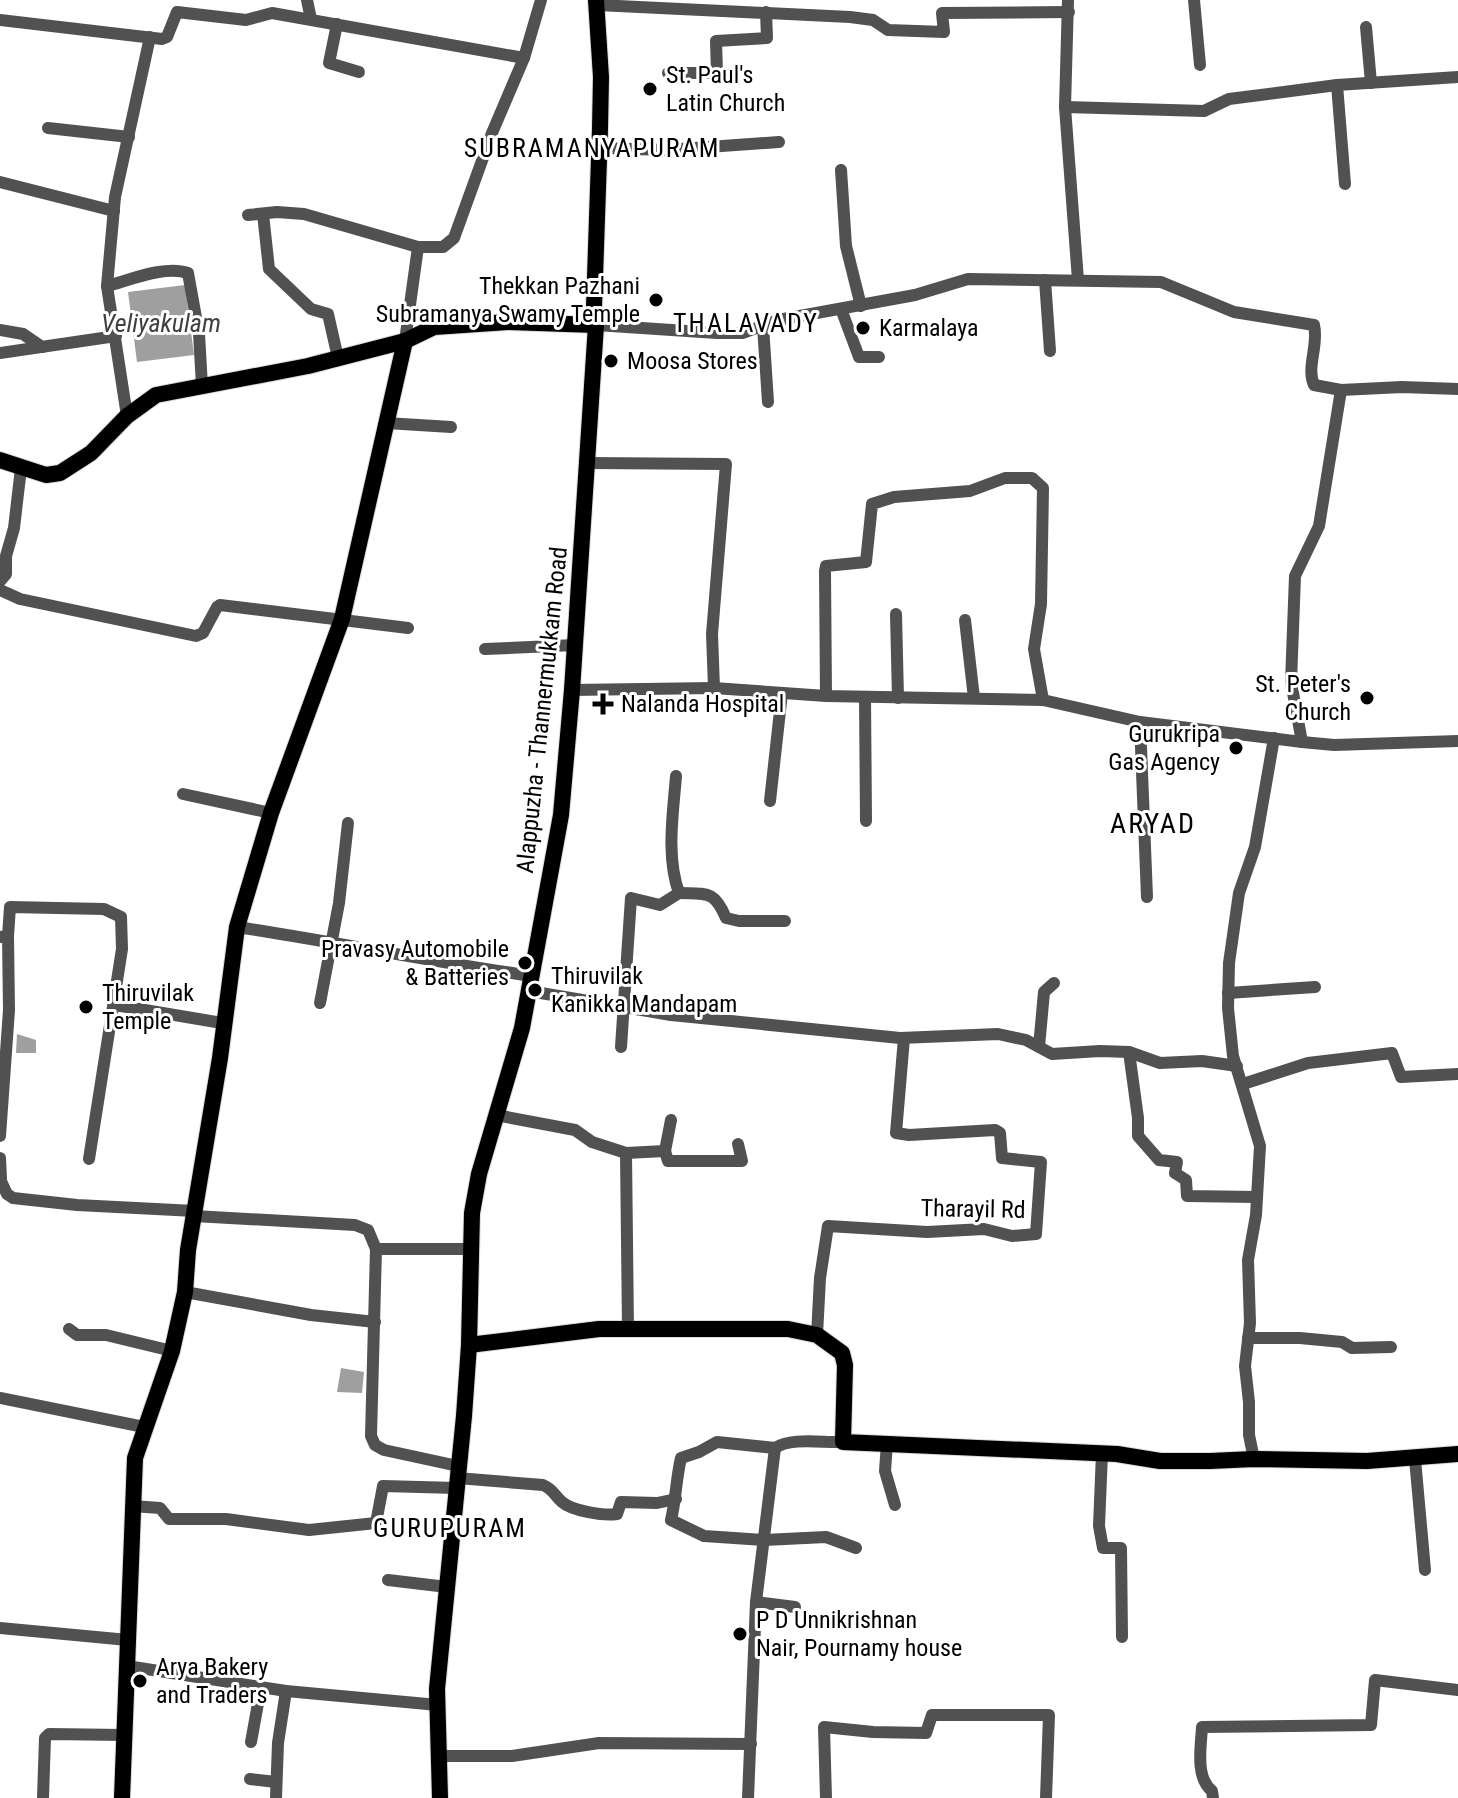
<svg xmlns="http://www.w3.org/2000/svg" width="1458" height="1798" font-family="'Roboto Condensed',sans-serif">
  <rect width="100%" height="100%" fill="#fff"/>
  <g fill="#9f9f9f">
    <path d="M185,285L194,355L137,362L128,292Z"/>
    <path d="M17,1034L36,1040V1053H16Z"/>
    <path d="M341,1368L364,1372L362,1393L337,1392Z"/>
  </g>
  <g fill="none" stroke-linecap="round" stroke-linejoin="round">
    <g stroke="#dbdbdb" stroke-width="18">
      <g id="major">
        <path d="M0,460L46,475L60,473L91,453L127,416L156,395L308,366L405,341L434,327L508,322L596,325"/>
        <path d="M469,1345L599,1329H788L817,1335L842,1353L845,1365L843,1442L1117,1454L1160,1461H1210L1254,1459L1367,1461L1458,1454"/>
        <path d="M122,1798L135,1458L172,1351L185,1292L188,1250L220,1058L237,927L271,813L342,619L405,341"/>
        <path d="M440,1798L437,1689L464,1416L469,1345L472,1213L479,1174L522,1028L561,815L572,690L596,325L594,307L600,129L601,77L596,0"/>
      </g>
    </g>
    <g stroke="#515151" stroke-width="12">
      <path d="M307,0L311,19"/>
      <path d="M1068,0L1065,107L1078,280"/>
      <path d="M1194,0L1200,65"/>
      <path d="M597,5L850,17L873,20L888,30L944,32L942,13L1069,12"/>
      <path d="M0,20L162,39L167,37L177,12L246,20L272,13L524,58"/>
      <path d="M337,24L329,63L359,72"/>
      <path d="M1366,27L1371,83"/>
      <path d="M668,73H717L716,41L767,38L766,12"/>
      <path d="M1337,85L1345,184"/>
      <path d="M1065,107L1204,111L1229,99L1337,85L1458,77"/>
      <path d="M48,128L129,137"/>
      <path d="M600,148L666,150L779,142"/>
      <path d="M841,170L846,246L861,306"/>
      <path d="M0,182L114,211"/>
      <path d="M263,214L269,269L311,309L328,314L338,358"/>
      <path d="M248,215L277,212L304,214L418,247"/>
      <path d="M1045,280L1050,351"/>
      <path d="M107,286C130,280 165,265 188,273L199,334L202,386"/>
      <path d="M841,309L859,357H879"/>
      <path d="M596,325L717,333H743L778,320L915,295L968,279L1161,282L1234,312L1314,325C1319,345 1306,367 1314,385L1341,390L1402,387L1458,389"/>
      <path d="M763,326L768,402"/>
      <path d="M0,330L23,334L42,347"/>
      <path d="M405,341L418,247H443L454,238L492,133L524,58L541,0"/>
      <path d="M0,353L116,336"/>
      <path d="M127,416L107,286L115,197L150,37"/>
      <path d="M386,423L451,427"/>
      <path d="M588,463L726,464L712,634L714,688"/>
      <path d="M0,581L6,574V556L14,528L21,468"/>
      <path d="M0,590L20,599L196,636L203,633L217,607L220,605L408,628"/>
      <path d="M896,614L898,698"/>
      <path d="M965,620L974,698"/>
      <path d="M485,649L575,645"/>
      <path d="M572,690L714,688L826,696L1043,700L1140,722L1302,742L1334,745L1458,741"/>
      <path d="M826,696L825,571L826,566L866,562L872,504L894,497L970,491L1005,478H1032L1043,488L1041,604L1034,649L1043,700"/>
      <path d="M865,697L866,821"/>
      <path d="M1140,722L1147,897"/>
      <path d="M1302,742L1291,682L1295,576L1319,526L1341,390"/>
      <path d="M183,794L271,813"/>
      <path d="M770,801L782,693"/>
      <path d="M679,893C707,894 714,890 726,918L739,921H785"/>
      <path d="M237,927C335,942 433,962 533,976"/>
      <path d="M0,937L8,936L10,907L104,909L121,917L122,949L89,1159"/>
      <path d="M529,991L671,1015L900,1038L998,1034L1026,1040L1052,1054L1100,1051L1129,1052L1160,1063L1202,1061L1237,1066"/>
      <path d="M1228,993L1315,987"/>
      <path d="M320,1003L339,903L348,823"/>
      <path d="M115,1005L222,1023"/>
      <path d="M621,1047L631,898L660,905L679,893C666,856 673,815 676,776"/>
      <path d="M1039,1047L1044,992L1054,983"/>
      <path d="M1129,1052L1138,1118V1136L1159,1160L1177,1162L1175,1173L1186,1180L1187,1196L1257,1197"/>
      <path d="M1243,1084L1308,1063L1392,1053L1401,1077L1458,1074"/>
      <path d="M496,1115L575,1130L592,1142L626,1153L665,1151L671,1120"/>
      <path d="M0,1136L9,1010L8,936"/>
      <path d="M665,1151L668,1161H742L738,1144"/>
      <path d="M626,1153L628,1329"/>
      <path d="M0,1158L1,1179"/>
      <path d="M0,1179L7,1194L13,1198L77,1205L195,1211"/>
      <path d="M194,1216L355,1225L368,1230L376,1249L371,1436L375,1445L384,1450L458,1466"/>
      <path d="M376,1249H469"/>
      <path d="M185,1292L311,1315L375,1322"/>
      <path d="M69,1329L77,1335H106L172,1351"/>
      <path d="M817,1335L820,1278L828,1226L927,1232L984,1229L1012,1236L1036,1234L1041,1162L1002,1158L1000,1133L995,1130L909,1135L896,1133L904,1038"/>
      <path d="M1248,1338H1300L1342,1342L1352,1348L1391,1347"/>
      <path d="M0,1398L144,1427"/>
      <path d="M887,1443L885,1471L895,1505"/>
      <path d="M775,1448L717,1442L699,1452L681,1458C676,1479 676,1499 671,1520L704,1536L764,1540L826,1537L856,1548"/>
      <path d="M1102,1453L1099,1526L1103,1548H1121L1122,1637"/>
      <path d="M1254,1459L1249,1435V1402L1245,1366L1250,1323L1248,1260L1256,1215L1260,1146L1233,1056L1228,1008L1229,963L1239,893L1255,847L1274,738"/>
      <path d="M1415,1459L1425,1570"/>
      <path d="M457,1478L543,1485C553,1489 554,1495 562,1502C572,1511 604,1516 617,1514L621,1502L657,1503L676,1499"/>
      <path d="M132,1506L160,1508L169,1519H226L309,1530L376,1523L383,1486L456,1488"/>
      <path d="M388,1580L447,1587"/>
      <path d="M756,1602L795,1607"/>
      <path d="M0,1628L128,1640"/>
      <path d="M127,1666L286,1691L438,1705"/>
      <path d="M251,1742L261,1687"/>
      <path d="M439,1756H512L599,1743L751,1744"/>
      <path d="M250,1779L276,1782"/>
      <path d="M43,1798L45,1738L49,1734L124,1735"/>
      <path d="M276,1798L278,1743L286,1691"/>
      <path d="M748,1798L756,1602L775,1448C791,1437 823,1443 843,1442"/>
      <path d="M826,1798L824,1727L873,1732L926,1733L932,1715H1049L1046,1798"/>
      <path d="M1213,1798L1212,1791C1195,1777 1201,1747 1202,1727L1371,1725L1375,1680L1458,1690"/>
    </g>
    <use href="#major" stroke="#000" stroke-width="16"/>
  </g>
  <g fill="#000" stroke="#fff" stroke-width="3">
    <circle cx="650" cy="89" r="8"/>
    <circle cx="656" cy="300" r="8"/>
    <circle cx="863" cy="328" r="8"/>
    <circle cx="611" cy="361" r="8"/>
    <circle cx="1367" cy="698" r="8"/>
    <path d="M599 692h8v8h8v8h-8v8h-8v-8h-8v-8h8z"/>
    <circle cx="1236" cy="748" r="8"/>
    <circle cx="525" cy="963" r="8"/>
    <circle cx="535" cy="990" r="8"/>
    <circle cx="86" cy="1007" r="8"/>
    <circle cx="740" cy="1634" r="8"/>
    <circle cx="140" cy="1681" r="8"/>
  </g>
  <g text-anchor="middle" stroke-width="6" stroke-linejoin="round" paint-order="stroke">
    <g font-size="24" fill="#000" stroke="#fff" text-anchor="start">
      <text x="666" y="83">St. Paul's<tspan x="666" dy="28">Latin Church</tspan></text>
      <text x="640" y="294" text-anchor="end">Thekkan Pazhani<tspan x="640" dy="28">Subramanya Swamy Temple</tspan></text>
      <text x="879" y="336">Karmalaya</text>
      <text x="627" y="369">Moosa Stores</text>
      <text x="1351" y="692" text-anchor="end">St. Peter's<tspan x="1351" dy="28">Church</tspan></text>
      <text x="621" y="712">Nalanda Hospital</text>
      <text x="1220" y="742" text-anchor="end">Gurukripa<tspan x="1220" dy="28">Gas Agency</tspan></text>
      <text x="509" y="957" text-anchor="end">Pravasy Automobile<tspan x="509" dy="28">&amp; Batteries</tspan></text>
      <text x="551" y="984">Thiruvilak<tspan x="551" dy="28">Kanikka Mandapam</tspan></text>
      <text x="102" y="1001">Thiruvilak<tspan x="102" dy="28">Temple</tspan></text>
      <text x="756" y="1628">P D Unnikrishnan<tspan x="756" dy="28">Nair, Pournamy house</tspan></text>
      <text x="156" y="1675">Arya Bakery<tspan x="156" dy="28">and Traders</tspan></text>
    </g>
    <g font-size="24" fill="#000" stroke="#fff">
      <text transform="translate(542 710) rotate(-84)" y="8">Alappuzha - Thannermukkam Road</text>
      <text transform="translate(973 1209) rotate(1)" y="8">Tharayil Rd</text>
    </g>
    <g font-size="26" letter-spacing="2" fill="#000" stroke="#fff">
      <text x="592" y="157">SUBRAMANYAPURAM</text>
      <text x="746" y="332">THALAVADY</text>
      <text x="450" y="1537">GURUPURAM</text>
    </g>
    <g font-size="26" font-style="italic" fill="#404040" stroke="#fff">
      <text x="161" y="332">Veliyakulam</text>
    </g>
    <g font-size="28" letter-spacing="2" fill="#000" stroke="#fff">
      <text x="1153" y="833">ARYAD</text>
    </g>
  </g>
</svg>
